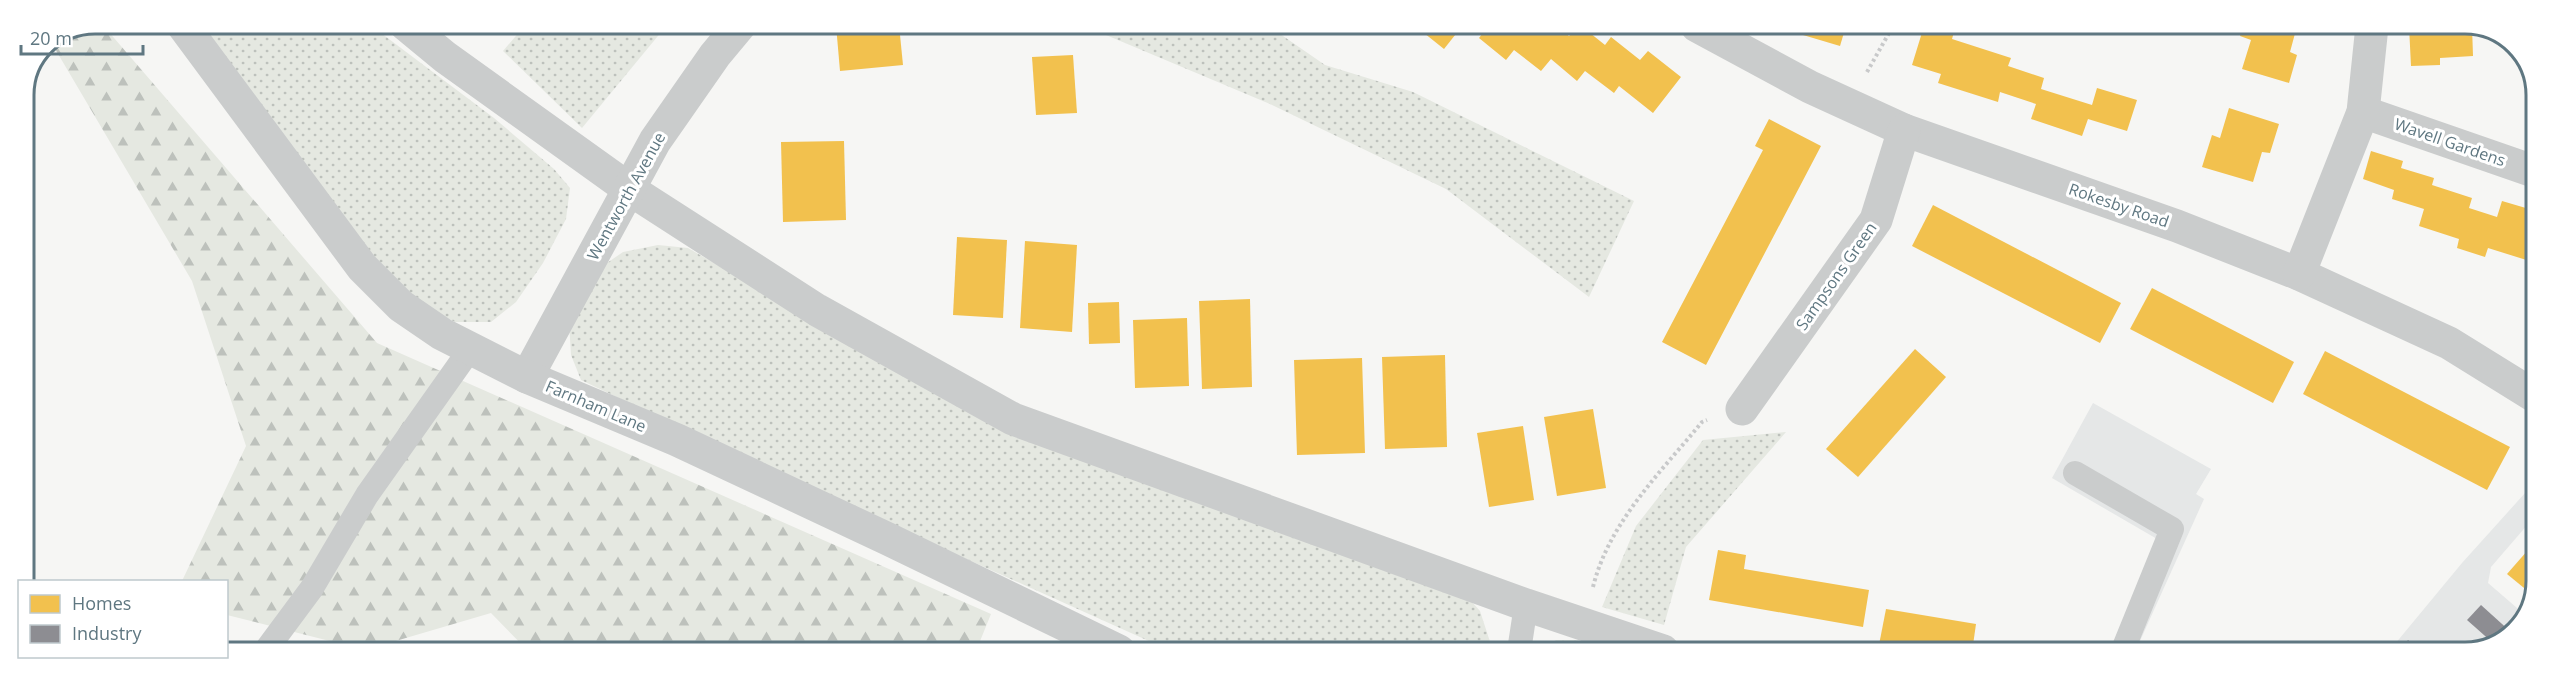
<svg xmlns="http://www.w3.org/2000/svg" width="2561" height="676" font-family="'Open Sans',sans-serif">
  <defs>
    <pattern id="grass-dots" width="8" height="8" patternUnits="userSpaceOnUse" patternTransform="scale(1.5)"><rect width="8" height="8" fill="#e5e8e1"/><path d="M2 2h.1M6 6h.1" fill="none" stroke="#bdc1bc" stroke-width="1.8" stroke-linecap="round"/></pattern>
    <pattern id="forest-firs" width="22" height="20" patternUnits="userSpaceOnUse" patternTransform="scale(1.5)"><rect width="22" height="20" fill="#e5e8e1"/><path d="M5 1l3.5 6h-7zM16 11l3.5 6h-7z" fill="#bdc1bc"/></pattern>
  </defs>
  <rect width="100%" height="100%" fill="#f6f6f4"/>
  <g fill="#e5e7e7">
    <path d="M2093,403L2211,469L2196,494L2204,499L2135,652H2114L2164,543L2052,478Z"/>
    <path d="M2535,482V516L2491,567L2488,583L2524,614L2509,637L2466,652H2404L2395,644L2462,563Z"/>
  </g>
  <g fill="url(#grass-dots)">
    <path d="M198,24H369L494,118L554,169L570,188L566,219L543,263L516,302L491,322H455L418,303L354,238Z"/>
    <path d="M526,24L667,25L582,128L503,51Z"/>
    <path d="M1114,25H1267L1325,65L1413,92L1634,201L1589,297L1446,189L1270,104L1106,35Z"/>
    <path d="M658,245L688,248L941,394L1457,585L1480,611L1493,651H1171L784,477L581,380L571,355L569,323L588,276L623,252Z"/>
    <path d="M1786,432L1686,547L1664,625L1602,607L1636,526L1703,440Z"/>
    <path d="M1556,640H1578L1609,651H1540Z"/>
  </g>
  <path fill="url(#forest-firs)" d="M95,24H102L377,343L991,614L976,651L527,650L491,613L365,650L227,615L226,582L182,581L246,446L192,281L51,42Z"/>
  <g fill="#f2c14e">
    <path d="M836,25H899L903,65L840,71Z"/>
    <path d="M1414,25H1463L1444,49Z"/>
    <path d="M1489,25H1555L1569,36L1580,25L1605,45L1611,37L1640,60L1648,51L1681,77L1653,113L1619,86L1614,93L1585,71L1577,81L1551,59L1541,71L1514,50L1506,60L1479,38Z"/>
    <path d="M1806,26H1846L1840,46L1803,35Z"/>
    <path d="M1924,26H1935L1954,32L1952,39L2011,58L2008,66L2044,78L2041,89L2092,105L2097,88L2137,100L2127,131L2088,119L2082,136L2031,119L2036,104L2000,92L1998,102L1938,83L1941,74L1912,65Z"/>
    <path d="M2243,26H2297L2290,52L2297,55L2289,83L2242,69L2251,40L2240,36Z"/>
    <path d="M2409,26H2472L2473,56L2440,58V65L2411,66Z"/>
    <path d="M1073,55L1077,113L1036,115L1032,57Z"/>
    <path d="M2229,108L2279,124L2270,153L2262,152L2253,182L2202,167L2212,135L2220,138Z"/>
    <path d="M1769,119L1821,146L1706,365L1662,342L1763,150L1755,146Z"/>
    <path d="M844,141L846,220L783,222L781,142Z"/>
    <path d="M2371,151L2403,161L2401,168L2434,178L2432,185L2472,198L2469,208L2497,217L2502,201L2536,211V263L2488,248L2485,257L2457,248L2459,239L2419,226L2424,209L2392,199L2394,190L2363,179Z"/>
    <path d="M1933,205L2121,303L2100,343L1912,246Z"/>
    <path d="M957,237L1007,240L1003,318L953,315Z"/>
    <path d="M1025,241L1077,245L1072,332L1020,328Z"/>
    <path d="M2152,288L2294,362L2273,403L2130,329Z"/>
    <path d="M1250,299L1252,387L1202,389L1199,301Z"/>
    <path d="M1119,302L1120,343L1089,344L1088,303Z"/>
    <path d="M1187,318L1189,386L1135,388L1133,320Z"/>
    <path d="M1915,349L1946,377L1858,477L1826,449Z"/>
    <path d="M2325,351L2510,447L2487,490L2303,394Z"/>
    <path d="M1445,355L1447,447L1385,449L1382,357Z"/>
    <path d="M1362,358L1365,453L1297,455L1294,360Z"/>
    <path d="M1593,409L1606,488L1557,496L1544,417Z"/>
    <path d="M1523,426L1534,500L1489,507L1477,433Z"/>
    <path d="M2535,542V597L2507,574Z"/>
    <path d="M1718,550L1746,555L1744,569L1869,590L1863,627L1709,600Z"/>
    <path d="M1886,609L1976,624L1972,652L1878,650Z"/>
    <path d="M1991,642L2038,650V652H1989Z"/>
  </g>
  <g fill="#8d8d92">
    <path d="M2481,605L2512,633L2509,637L2493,643L2467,620Z"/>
    <path d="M2408,640L2422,652H2398Z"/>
  </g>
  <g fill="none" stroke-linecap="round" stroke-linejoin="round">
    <g stroke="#c8c9ca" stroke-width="4" stroke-dasharray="3 3" stroke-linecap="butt">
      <path d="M1867,72L1893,26"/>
      <path d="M1593,587C1609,522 1661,472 1702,422L1707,420"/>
    </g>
    <g stroke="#cacccc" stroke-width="24">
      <path d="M2075,473L2172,529L2122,652"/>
      <path d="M266,650L312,588L367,495L471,348"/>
      <path d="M1519,651L1526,605"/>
    </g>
    <g stroke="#cacccc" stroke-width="33">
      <path d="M405,24L445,57L629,189L817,310L1013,419L1526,605L1663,651"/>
      <path d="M1697,26L1810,87L1904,130L2177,226L2299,274L2449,343L2536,397"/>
      <path d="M2363,112L2536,172"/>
      <path d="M2299,274L2363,112L2372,26"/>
      <path d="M527,377L655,141L715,55L740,25"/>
      <path d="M1742,409L1876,220L1904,130"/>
    </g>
    <path stroke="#cacccc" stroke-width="33" d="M182,24L362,267L401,306L442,334L527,377L677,440L888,539L1119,651"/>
  </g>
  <g text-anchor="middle" stroke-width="6" stroke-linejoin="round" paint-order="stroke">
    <g font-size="16" fill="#5f7781" stroke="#fff">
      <text transform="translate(2450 142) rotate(19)" y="6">Wavell Gardens</text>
      <text transform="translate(626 196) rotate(-61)" y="6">Wentworth Avenue</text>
      <text transform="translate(2119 205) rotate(19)" y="6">Rokesby Road</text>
      <text transform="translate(1836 276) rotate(-55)" y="6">Sampsons Green</text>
      <text transform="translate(596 406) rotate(23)" y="6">Farnham Lane</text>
    </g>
  </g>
  <path d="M0 0H2561V676H0ZM95 34H2465A61 61 0 0 1 2526 95V581A61 61 0 0 1 2465 642H95A61 61 0 0 1 34 581V95A61 61 0 0 1 95 34Z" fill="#fff" fill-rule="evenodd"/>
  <path fill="none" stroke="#5f7781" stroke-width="3" d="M95 34H2465A61 61 0 0 1 2526 95V581A61 61 0 0 1 2465 642H95A61 61 0 0 1 34 581V95A61 61 0 0 1 95 34Z"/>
  <rect x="18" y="580" width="210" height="78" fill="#ffffff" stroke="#bfc9cd" stroke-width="1.5"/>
  <rect x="30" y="595" width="30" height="18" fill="#f2c14e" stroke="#bfc9cd" stroke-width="1.5"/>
  <text x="72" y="610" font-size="18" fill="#5f7781">Homes</text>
  <rect x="30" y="625" width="30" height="18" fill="#8d8d92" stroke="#bfc9cd" stroke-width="1.5"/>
  <text x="72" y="640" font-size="18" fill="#5f7781">Industry</text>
  <path d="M21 45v9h122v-9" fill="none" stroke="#5f7781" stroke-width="3"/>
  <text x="30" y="45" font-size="18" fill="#5f7781" stroke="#ffffff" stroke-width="4.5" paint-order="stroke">20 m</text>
</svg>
